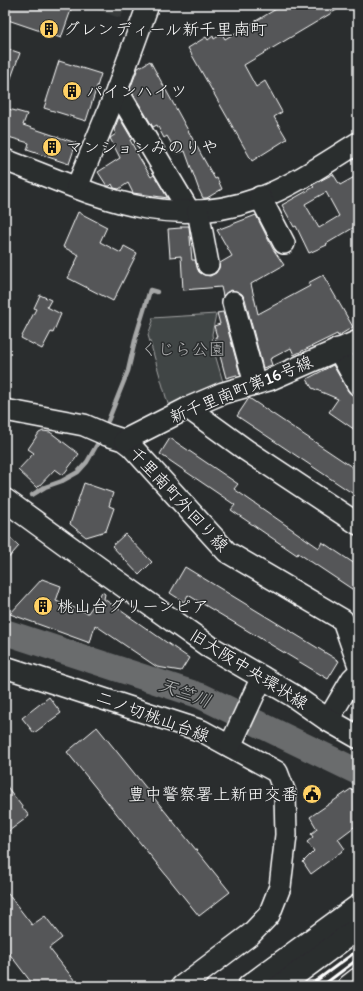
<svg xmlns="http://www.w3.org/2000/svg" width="363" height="991" font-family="Itim,'Klee One',sans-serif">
  <rect width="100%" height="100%" fill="#2a2d2e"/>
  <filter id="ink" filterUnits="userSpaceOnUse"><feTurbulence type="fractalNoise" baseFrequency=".025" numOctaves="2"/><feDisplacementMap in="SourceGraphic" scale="8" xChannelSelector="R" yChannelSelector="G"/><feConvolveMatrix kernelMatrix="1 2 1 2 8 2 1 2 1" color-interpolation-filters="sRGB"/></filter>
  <g filter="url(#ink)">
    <path fill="#373a3b" d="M83,5H128L120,18Z"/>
    <path fill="#414445" stroke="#a0a2a2" d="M216,314L212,334L214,351L223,382L171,405L168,404L148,335L153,321L152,318Z"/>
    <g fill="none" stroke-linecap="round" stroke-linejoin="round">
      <g stroke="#a6a7a7" stroke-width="4.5">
        <path d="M108,421L128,371L136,336L150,290L157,292"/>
        <path d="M32,495L45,487L62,481L78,472L87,462L99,441"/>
      </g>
      <path stroke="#6a6c6d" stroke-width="26" d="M5,632L201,696L358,772"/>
    </g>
    <g fill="#555758" stroke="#fff" fill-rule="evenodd">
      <path d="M5,5H58L71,10L61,38L5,19Z"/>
      <path d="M283,5H345L244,65L256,87L265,81L282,112L274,117L287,139L252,161L188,48L206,37L208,40L213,36L214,39L222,34L225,39Z"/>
      <path d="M5,48L20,53L6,92L5,91Z"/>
      <path d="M59,61L101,74L86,121L44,108Z"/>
      <path d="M150,61L202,156L215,179L217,178L222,189L207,198H203L199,190L185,151L177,153L167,136L164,138L157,125L153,127L130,89L138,68Z"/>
      <path d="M5,108L27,114L23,125L76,143L69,164L27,150L29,143L5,136Z"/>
      <path d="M119,117L132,139L130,140L139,157L151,177L154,175L168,198L133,193L128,183L119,189L114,188L112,184L110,186H107L98,172L120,158L110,138L116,134L114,130Z"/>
      <path d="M333,174L340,185L358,175V225L326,244L327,245L309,253L296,226L294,227L282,205L314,187L312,185ZM326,192L339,216L319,228L305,204Z"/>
      <path d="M78,212L107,227L100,242L121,253L124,246L137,253L113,301L68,278L79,255L63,247Z"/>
      <path d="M256,215L273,249L284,265L251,284L258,314L310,286L308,283L323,275L353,327L338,336L337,334L294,355L291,348L270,359L272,365L263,368L245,299L242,294L236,291L230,290L223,296L221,287L183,290L181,256L170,257L168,229L181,228V226H189L192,260H195L199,272L204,275L210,276L216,273L219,268L220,263L232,256L217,230Z"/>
      <path d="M40,295L51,300L47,307L61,314L53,333L51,332L42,349L21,338L36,309L34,308Z"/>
      <path d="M223,312L240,374L226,378L215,337H217L214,326L220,324L217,313Z"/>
      <path d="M333,365L348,391L352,395L358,397V432L329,412L338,399L312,388L307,379Z"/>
      <path d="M249,398L358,471V497L237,416Z"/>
      <path d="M43,431L50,432L79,454L63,475L55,469L37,488L18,470L34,453L28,449L39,433Z"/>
      <path d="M170,438L238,484L234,489L319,548L322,542L358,566V593L298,553L297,555L231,510L235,505L160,454Z"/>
      <path d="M84,483L113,493L109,506L114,508L106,531L86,537L70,524Z"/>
      <path d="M5,533L19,546L5,562Z"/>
      <path d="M125,534L152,562L139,575L112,546Z"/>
      <path d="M185,567L339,661L328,679L188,595L184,602L170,593Z"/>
      <path d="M42,579L61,586L56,601L88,613L102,592L105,594L104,599L189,658L181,671L157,667L95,625L90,643L10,614Z"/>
      <path d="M49,697L61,713L34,733L22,718Z"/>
      <path d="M97,727L230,892L199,916L67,752Z"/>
      <path d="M5,784L29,816L5,834Z"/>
      <path d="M351,789L358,796V824L338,839L345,849L311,874L303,862L314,851L307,842L313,837L311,834L317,829L310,817Z"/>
      <path d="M5,890L32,925L45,916L62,938L49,948L79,986H34L5,948Z"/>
    </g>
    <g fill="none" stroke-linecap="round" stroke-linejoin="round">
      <g stroke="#fff" stroke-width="24">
        <g id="minor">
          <path d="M117,90L189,211"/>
          <path d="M5,160C93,193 164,233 260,198C294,185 327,162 358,143"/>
          <path d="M77,187L117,90L148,5"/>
          <path d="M260,197L284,243"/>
          <path d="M198,211L208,264"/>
          <path d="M233,302L255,384"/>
          <path d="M338,349L358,385"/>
          <path d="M188,408L246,450L358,524"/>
          <path d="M5,410L84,425L107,435L123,440L131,446L227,552L343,620L358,663"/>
          <path d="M125,440L188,408L223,393L269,380L358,341"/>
          <path d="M5,667L202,731L277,772L285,793L286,835L280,887L269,915L251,934L182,986"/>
          <path d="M328,720L352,679L358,673"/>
          <path d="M230,746L262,677"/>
        </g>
      </g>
      <g stroke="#fff" stroke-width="25">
        <path id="major" d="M5,500L104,572L210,647L292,695L328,720L358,737"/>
      </g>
      <g stroke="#fff" stroke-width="25">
        <g id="highway">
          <path d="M249,986L358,906"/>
          <path d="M280,986L358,928"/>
          <path d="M349,986L358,979"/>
        </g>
      </g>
      <use href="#minor" stroke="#2a2d2e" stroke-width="21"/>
      <use href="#major" stroke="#2a2d2e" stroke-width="22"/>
      <use href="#highway" stroke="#2a2d2e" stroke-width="22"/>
      <g stroke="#fff" stroke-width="3">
        <path d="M309,986L358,950"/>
        <path d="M322,986L358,959"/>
      </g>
    </g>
  </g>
  <defs>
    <g id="building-disc" transform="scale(1)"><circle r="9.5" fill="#ffd166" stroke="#2a2d2e"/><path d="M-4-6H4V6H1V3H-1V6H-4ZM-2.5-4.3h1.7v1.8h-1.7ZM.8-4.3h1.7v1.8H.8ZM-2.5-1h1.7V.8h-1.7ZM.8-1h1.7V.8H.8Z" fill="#111"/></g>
    <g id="civic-disc" transform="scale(1)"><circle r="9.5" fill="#ffd166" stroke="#2a2d2e"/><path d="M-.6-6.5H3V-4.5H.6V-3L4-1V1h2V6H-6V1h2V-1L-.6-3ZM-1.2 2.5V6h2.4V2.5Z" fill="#111"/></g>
  </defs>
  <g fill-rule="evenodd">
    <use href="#building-disc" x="49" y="29"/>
    <use href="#building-disc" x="72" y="91"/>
    <use href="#building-disc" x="52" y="147"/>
    <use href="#building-disc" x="43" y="606"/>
    <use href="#civic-disc" x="312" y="794"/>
  </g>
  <g text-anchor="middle" stroke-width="3" stroke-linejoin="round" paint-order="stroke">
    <g font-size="17" fill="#fff" stroke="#2a2d2e" text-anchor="start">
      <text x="63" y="35">グレンディール新千里南町</text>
      <text x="86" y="97">パインハイツ</text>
      <text x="66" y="153">マンションみのりや</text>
      <text x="57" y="612">桃山台グリーンピア</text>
      <text x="298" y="800" text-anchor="end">豊中警察署上新田交番</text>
    </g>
    <g font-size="17" fill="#b3b4b5" stroke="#2a2d2e">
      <text x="183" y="355">くじら公園</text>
    </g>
    <g font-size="17" fill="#fff" stroke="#2a2d2e">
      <text transform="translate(241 389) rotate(-22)" y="6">新千里南町第16号線</text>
      <text transform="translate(179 499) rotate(47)" y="6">千里南町外回り線</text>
      <text transform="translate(249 669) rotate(32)" y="6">旧大阪中央環状線</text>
      <text transform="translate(153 716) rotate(20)" y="6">二ノ切桃山台線</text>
    </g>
    <g font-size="18" font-style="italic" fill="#b4b6b6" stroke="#2a2d2e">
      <text transform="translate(185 693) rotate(20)" y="6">天竺川</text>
    </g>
  </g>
  <rect width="363" height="991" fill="none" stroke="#2a2d2e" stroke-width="20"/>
  <rect x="10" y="10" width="343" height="971" fill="none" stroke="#fff" stroke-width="1.5" filter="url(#ink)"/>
</svg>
